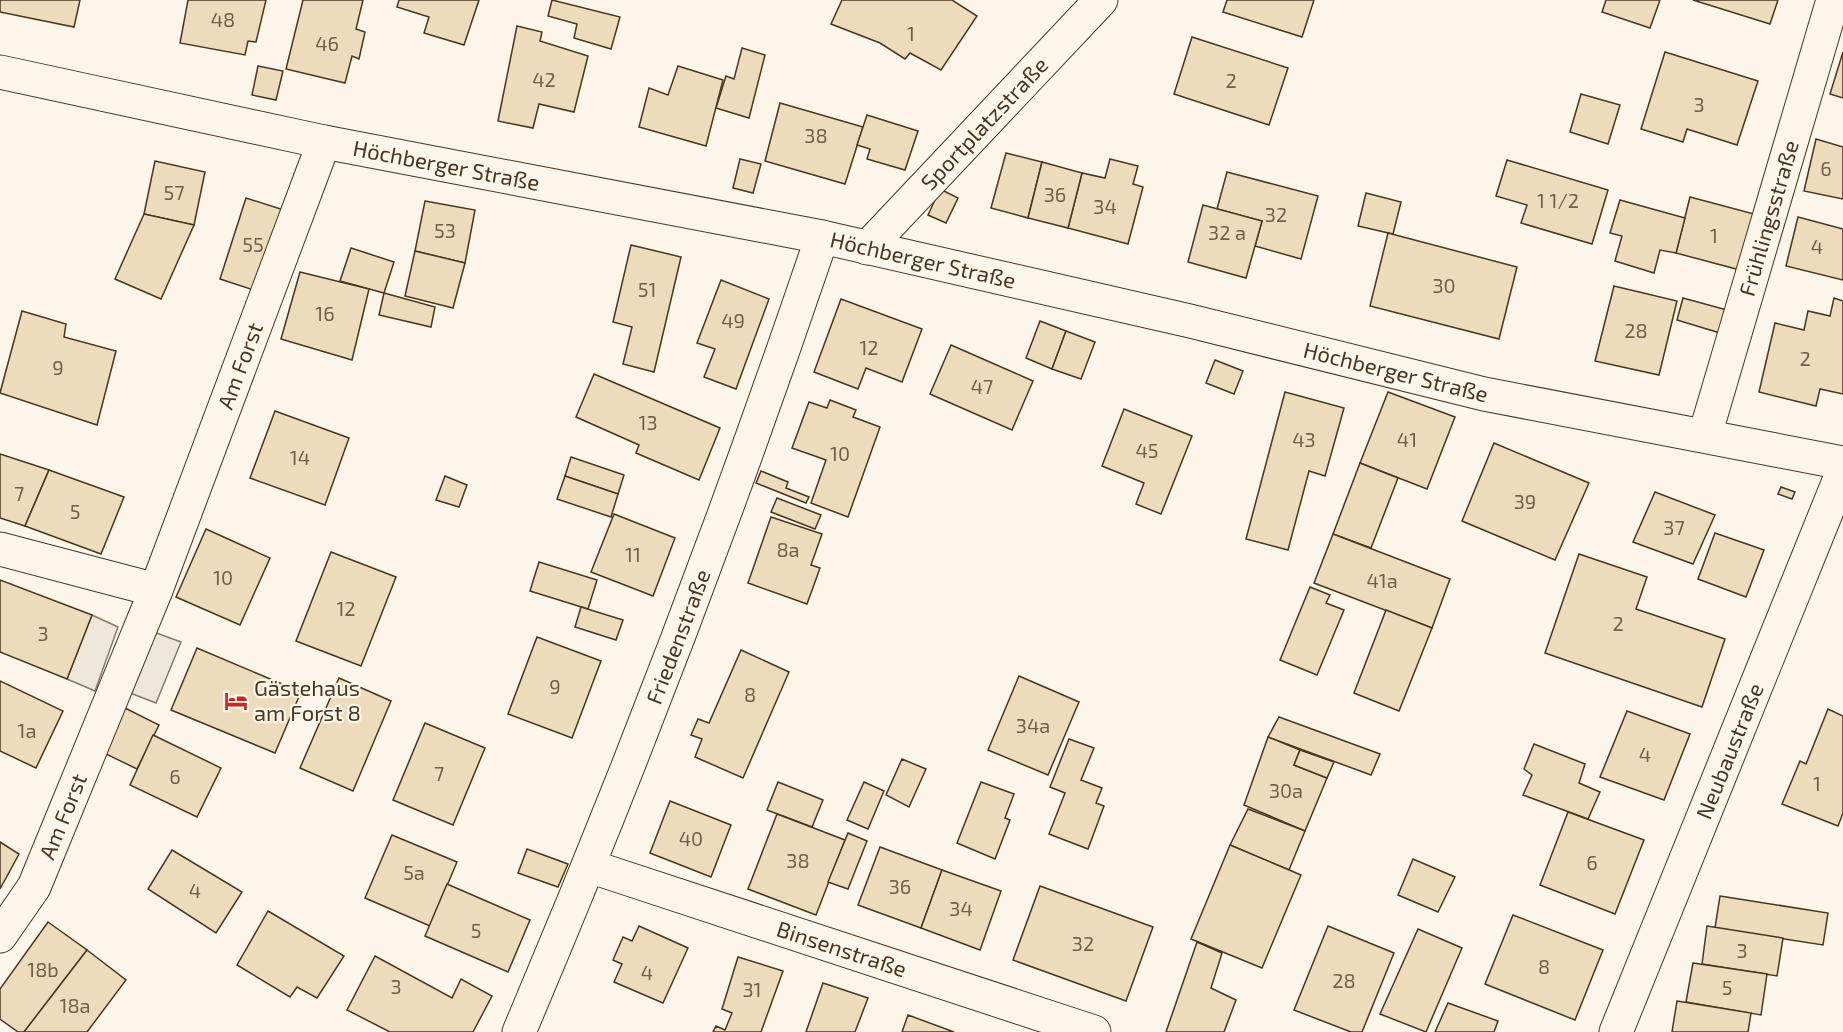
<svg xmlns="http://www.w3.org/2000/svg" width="1843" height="1032" font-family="'Exo 2',sans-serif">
  <rect width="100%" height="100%" fill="#fbf6e9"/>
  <g fill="#ede7d9" stroke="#887966" stroke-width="1.5">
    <path d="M92,615L118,627L95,691L67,679Z"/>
    <path d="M151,631L181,642L156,703L125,691Z"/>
  </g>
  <g fill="#ecdcbc" stroke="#4a3520" stroke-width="1.5">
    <path d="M0,0H80L74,27L0,12Z"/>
    <path d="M188,0H266L256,42L248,41L245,55L180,43Z"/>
    <path d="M303,0H363L356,29L365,32L359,59L352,56L345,83L286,69Z"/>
    <path d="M399,0H479L464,45L424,33L429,17L397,7Z"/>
    <path d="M552,0L620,17L611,49L574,38L577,24L548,16Z"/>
    <path d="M842,0H952L977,16L941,70L910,53L905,59L880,43L831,24Z"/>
    <path d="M1227,0H1314L1302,37L1223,12Z"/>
    <path d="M1606,0H1660L1650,28L1602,12Z"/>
    <path d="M1693,0H1778L1770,24Z"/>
    <path d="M517,26L542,32L540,41L588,56L574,112L539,104L533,128L498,121Z"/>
    <path d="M1192,37L1288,68L1269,125L1174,94Z"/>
    <path d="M742,48L765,55L749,118L716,108L726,76L734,79Z"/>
    <path d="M1665,52L1758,81L1737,145L1687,129L1683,142L1641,129Z"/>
    <path d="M1843,52V98L1830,94Z"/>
    <path d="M258,66L283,71L276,100L252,95Z"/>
    <path d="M678,66L723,80L706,146L639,127L649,88L668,95Z"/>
    <path d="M1581,94L1620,105L1608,144L1570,132Z"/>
    <path d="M780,103L863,127L845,184L765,161Z"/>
    <path d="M867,115L918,131L905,170L867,159L870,149L857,145Z"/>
    <path d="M1816,139L1843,147V199L1804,191Z"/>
    <path d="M1006,153L1042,162L1028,218L991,208Z"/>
    <path d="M740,159L761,164L753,193L733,188Z"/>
    <path d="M1110,159L1138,166L1133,184L1143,187L1128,244L1068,228L1082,173L1105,178Z"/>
    <path d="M1507,160L1608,190L1592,244L1521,223L1527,205L1496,196Z"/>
    <path d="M155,161L205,172L194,225L144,214Z"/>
    <path d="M1042,162L1082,173L1068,228L1028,218Z"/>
    <path d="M1227,172L1318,196L1301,259L1255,246L1262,221L1217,209Z"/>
    <path d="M940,189L958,198L946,223L928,215Z"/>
    <path d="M1366,193L1401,202L1393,234L1358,226Z"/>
    <path d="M1690,197L1754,214L1740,270L1676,253Z"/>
    <path d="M246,198L287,211L260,292L220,279Z"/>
    <path d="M1620,200L1685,218L1676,253L1660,250L1654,273L1615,261L1622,236L1610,233Z"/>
    <path d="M425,201L475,210L465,263L415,251Z"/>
    <path d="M1203,205L1262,221L1246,278L1188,262Z"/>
    <path d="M144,214L194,225L161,299L115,279Z"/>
    <path d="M1798,217L1843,229V280L1786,266Z"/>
    <path d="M1388,233L1517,267L1499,339L1370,306Z"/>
    <path d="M631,245L681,257L654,372L623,364L632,327L613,322Z"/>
    <path d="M351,248L394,262L384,293L340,281Z"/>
    <path d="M415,251L465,263L453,308L405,296Z"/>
    <path d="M300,272L369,289L352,360L281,339Z"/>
    <path d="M721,280L769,299L736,389L704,377L715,349L697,343Z"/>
    <path d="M1614,286L1677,301L1659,375L1595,361Z"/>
    <path d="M384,293L435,307L431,327L379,315Z"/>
    <path d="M1683,298L1727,310L1720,333L1677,320Z"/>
    <path d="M1834,298L1843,301V394L1820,389L1816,406L1759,392L1775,323L1804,330L1808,311L1830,316Z"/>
    <path d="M841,299L922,329L902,382L866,368L858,389L814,372Z"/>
    <path d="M22,311L66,324L64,337L116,351L97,425L0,393Z"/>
    <path d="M1040,321L1066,331L1052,369L1026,358Z"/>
    <path d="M1066,331L1095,342L1081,379L1052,369Z"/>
    <path d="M951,345L1033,381L1012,430L930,394Z"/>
    <path d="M1215,360L1243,371L1234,394L1206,383Z"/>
    <path d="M594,374L720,428L699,480L636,453L639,445L576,417Z"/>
    <path d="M1285,392L1344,408L1325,476L1309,471L1288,550L1246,539Z"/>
    <path d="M1388,392L1455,417L1427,489L1360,463Z"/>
    <path d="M830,400L856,410L853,417L880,427L848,517L811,503L826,460L792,448L809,402L827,408Z"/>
    <path d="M1124,409L1192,436L1161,514L1136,504L1144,483L1102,466Z"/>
    <path d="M275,411L349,438L325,505L250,478Z"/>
    <path d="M1494,443L1589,483L1555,560L1462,521Z"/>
    <path d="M0,454L49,470L25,526L0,518Z"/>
    <path d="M571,457L624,475L618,494L565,476Z"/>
    <path d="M1360,463L1398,478L1371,548L1333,534Z"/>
    <path d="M49,470L124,497L101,554L25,526Z"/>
    <path d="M761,471L788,482L786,488L809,497L806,503L756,483Z"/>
    <path d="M445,476L467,485L459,507L436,500Z"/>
    <path d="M565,476L618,494L611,517L557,499Z"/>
    <path d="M1781,487L1795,492L1792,499L1778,494Z"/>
    <path d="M1655,492L1715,515L1693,564L1633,542Z"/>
    <path d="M777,498L821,515L815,529L771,512Z"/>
    <path d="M614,514L675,538L653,596L591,572Z"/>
    <path d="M771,517L822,534L811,565L820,568L807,604L748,583Z"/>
    <path d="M206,529L270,558L240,625L176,597Z"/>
    <path d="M1715,533L1764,550L1746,597L1698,579Z"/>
    <path d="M1333,534L1450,579L1432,628L1314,583Z"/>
    <path d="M331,552L396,577L361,666L296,641Z"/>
    <path d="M1579,554L1647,577L1636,609L1725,639L1702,707L1545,653Z"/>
    <path d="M539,562L597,580L588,609L530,591Z"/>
    <path d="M0,580L92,615L67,679L0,652Z"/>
    <path d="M1310,587L1330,595L1326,603L1344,610L1317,675L1280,660Z"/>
    <path d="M581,607L623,620L616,640L575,627Z"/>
    <path d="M1386,610L1432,628L1399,711L1354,693Z"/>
    <path d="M537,637L601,661L572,738L508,714Z"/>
    <path d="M197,648L301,692L275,753L171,710Z"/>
    <path d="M741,650L789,672L743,778L695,757L702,739L691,735L698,719L709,723Z"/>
    <path d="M1019,676L1079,702L1048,775L988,750Z"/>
    <path d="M339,678L391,701L353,791L300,768Z"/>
    <path d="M0,681L63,711L36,768L0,751Z"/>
    <path d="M125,708L159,725L137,769L104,753Z"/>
    <path d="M1828,709L1843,716V813L1838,826L1782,804L1800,761L1806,764Z"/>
    <path d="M1627,711L1690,734L1664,800L1600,777Z"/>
    <path d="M1279,717L1380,754L1371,775L1268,737Z"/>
    <path d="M425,723L485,748L453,825L393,800Z"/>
    <path d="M153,735L221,768L197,817L130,785Z"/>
    <path d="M1268,737L1300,750L1294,765L1327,778L1305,831L1244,805Z"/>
    <path d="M1069,739L1094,748L1081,780L1102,788L1096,803L1104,806L1088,849L1049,834L1065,793L1050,787Z"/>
    <path d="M1534,744L1585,764L1579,783L1600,792L1588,819L1523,795L1532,775L1524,769Z"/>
    <path d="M1300,750L1334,762L1327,778L1294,765Z"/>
    <path d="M902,759L926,769L909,807L886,795Z"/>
    <path d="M778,782L823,800L812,827L767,810Z"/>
    <path d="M864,782L884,791L868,829L847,820Z"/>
    <path d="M981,782L1014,794L1005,818L1010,820L995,859L957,843Z"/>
    <path d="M670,801L731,825L711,877L650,853Z"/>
    <path d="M1248,809L1305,831L1289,870L1230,845Z"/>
    <path d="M1568,812L1644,840L1615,914L1540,885Z"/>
    <path d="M777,814L845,840L816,915L748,889Z"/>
    <path d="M848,833L867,841L848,889L828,882Z"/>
    <path d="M392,835L457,862L430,926L365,898Z"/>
    <path d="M0,842L19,854L0,889Z"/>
    <path d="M1230,845L1301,875L1262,968L1191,939Z"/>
    <path d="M880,847L942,870L921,928L858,905Z"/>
    <path d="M527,849L568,864L558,887L518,873Z"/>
    <path d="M172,850L242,892L216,933L148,889Z"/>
    <path d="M1413,859L1455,877L1438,912L1398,895Z"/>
    <path d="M942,870L1001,891L980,950L921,928Z"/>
    <path d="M447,884L530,920L508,972L425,936Z"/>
    <path d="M1040,886L1153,927L1126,1001L1013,960Z"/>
    <path d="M1720,896L1828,913L1823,945L1715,928Z"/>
    <path d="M268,911L344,956L317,998L297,987L290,997L237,965Z"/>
    <path d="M1513,915L1603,950L1575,1020L1485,984Z"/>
    <path d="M48,922L87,950L24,1032H18L0,1019V989Z"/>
    <path d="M639,926L688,948L663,1003L614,982L622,964L613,960L623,937L632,941Z"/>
    <path d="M1328,926L1394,953L1362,1032H1351L1294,1010Z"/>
    <path d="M1707,926L1783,938L1777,976L1702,964Z"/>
    <path d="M1418,929L1462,948L1426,1032L1380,1014Z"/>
    <path d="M1197,942L1222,953L1211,988L1236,1000L1224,1032H1166Z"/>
    <path d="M87,950L126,980L87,1032H24Z"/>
    <path d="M375,956L452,998L461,979L492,996L473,1032H390L347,1010Z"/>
    <path d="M738,957L783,971L761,1032H713L716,1026L725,1030L732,1013L722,1009Z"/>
    <path d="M1693,963L1767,974L1761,1015L1686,1002Z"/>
    <path d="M823,983L868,998L855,1032H806Z"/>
    <path d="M1677,1001L1751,1013L1748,1032H1672Z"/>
    <path d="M1448,1003L1498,1021L1494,1032H1435Z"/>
    <path d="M908,1015L954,1032H902Z"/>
  </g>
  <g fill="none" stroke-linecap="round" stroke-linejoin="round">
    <g stroke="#4a3520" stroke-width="35">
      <g id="street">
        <path id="s1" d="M0,72L324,142L822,237L1190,321L1484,394L1843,463"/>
        <path id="s2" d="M867,248L1101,0"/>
        <path id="s3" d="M1705,435L1833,0"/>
        <path d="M0,549L156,590"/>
        <path id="s4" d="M589,866L1094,1032"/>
        <path id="s5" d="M0,936L34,887L156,590L324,142"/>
        <path id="s6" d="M519,1032C630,771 731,506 822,237"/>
        <path id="s7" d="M1616,1032L1843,471"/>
      </g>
    </g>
    <use href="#street" stroke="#fbf6e9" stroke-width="33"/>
  </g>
  <defs>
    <g id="hotel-bare" transform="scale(1.8)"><path d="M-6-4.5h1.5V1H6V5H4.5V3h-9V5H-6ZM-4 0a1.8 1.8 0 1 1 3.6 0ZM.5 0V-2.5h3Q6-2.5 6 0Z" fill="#c62828" stroke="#fbf6e9" stroke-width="2.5" paint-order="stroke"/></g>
  </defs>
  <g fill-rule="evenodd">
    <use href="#hotel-bare" x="236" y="701"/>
  </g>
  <g text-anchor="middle" stroke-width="4.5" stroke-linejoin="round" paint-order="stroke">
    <g font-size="20" fill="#725f47">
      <text x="223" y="27">48</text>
      <text x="911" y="41">1</text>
      <text x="327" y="51">46</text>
      <text x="544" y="87">42</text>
      <text x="1231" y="88">2</text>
      <text x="1699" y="112">3</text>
      <text x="816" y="143">38</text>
      <text x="1826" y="176">6</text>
      <text x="174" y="200">57</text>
      <text x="1055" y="202">36</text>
      <text x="1558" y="208">1 1/2</text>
      <text x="1105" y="214">34</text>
      <text x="1276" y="222">32</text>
      <text x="445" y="238">53</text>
      <text x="1227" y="240">32 a</text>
      <text x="1714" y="243">1</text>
      <text x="253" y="252">55</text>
      <text x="1817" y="254">4</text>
      <text x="1444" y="293">30</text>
      <text x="647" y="297">51</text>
      <text x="325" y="321">16</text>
      <text x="733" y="328">49</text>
      <text x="1636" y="338">28</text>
      <text x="869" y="355">12</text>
      <text x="1805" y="366">2</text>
      <text x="58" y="375">9</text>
      <text x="982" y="394">47</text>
      <text x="648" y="430">13</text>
      <text x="1304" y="447">43</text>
      <text x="1407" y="447">41</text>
      <text x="1147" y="458">45</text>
      <text x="840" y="461">10</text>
      <text x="300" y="465">14</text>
      <text x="19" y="501">7</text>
      <text x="1525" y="509">39</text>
      <text x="75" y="519">5</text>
      <text x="1674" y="535">37</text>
      <text x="788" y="557">8a</text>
      <text x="633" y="562">11</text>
      <text x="223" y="585">10</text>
      <text x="1382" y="588">41a</text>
      <text x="346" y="616">12</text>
      <text x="1618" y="631">2</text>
      <text x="43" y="641">3</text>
      <text x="555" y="694">9</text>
      <text x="750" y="702">8</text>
      <text x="1033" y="733">34a</text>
      <text x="27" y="738">1a</text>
      <text x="1645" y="762">4</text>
      <text x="439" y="781">7</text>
      <text x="175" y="784">6</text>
      <text x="1817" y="791">1</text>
      <text x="1286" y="798">30a</text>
      <text x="691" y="846">40</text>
      <text x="798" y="868">38</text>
      <text x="1592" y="870">6</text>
      <text x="414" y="880">5a</text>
      <text x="900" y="894">36</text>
      <text x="195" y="898">4</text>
      <text x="961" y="916">34</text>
      <text x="476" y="938">5</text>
      <text x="1083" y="951">32</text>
      <text x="1742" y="958">3</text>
      <text x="1544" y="974">8</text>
      <text x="43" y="977">18b</text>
      <text x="647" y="980">4</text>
      <text x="1344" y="988">28</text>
      <text x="396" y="994">3</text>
      <text x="1727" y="995">5</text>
      <text x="752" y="997">31</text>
      <text x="75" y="1013">18a</text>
    </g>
    <g font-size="22" fill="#4a3520" stroke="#fbf6e9">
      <text dy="8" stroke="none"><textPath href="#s2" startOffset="171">Sportplatzstraße</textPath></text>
      <text dy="8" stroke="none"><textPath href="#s1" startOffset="456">Höchberger Straße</textPath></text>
      <text dy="8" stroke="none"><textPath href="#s3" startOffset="226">Frühlingsstraße</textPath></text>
      <text dy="8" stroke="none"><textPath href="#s1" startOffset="942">Höchberger Straße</textPath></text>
      <text dy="8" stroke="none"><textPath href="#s5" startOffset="620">Am Forst</textPath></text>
      <text dy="8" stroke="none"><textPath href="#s1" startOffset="1428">Höchberger Straße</textPath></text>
      <text dy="8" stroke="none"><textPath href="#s6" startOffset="426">Friedenstraße</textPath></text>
      <text dy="8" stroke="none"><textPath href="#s7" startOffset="303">Neubaustraße</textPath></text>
      <text dy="8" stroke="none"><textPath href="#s5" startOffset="136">Am Forst</textPath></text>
      <text dy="8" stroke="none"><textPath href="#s4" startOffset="266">Binsenstraße</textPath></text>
    </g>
    <g font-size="22" fill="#4a3520" stroke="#fbf6e9" text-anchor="start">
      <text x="254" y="696">Gästehaus<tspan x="254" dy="25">am Forst 8</tspan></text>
    </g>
  </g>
</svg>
